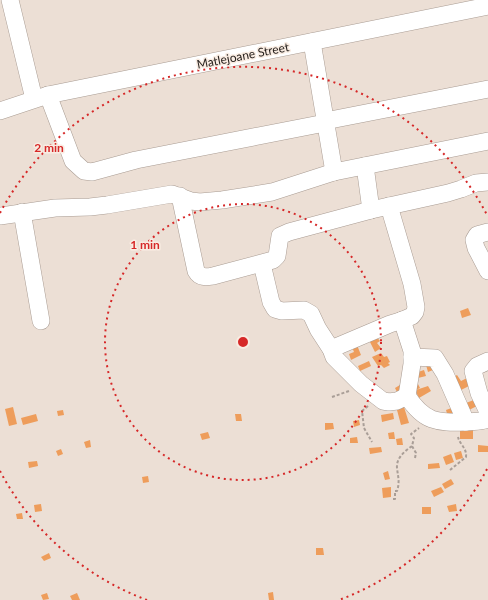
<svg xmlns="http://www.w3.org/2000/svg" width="488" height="600" font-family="Lato,sans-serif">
  <rect width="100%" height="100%" fill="#ecdfd5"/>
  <g fill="#ee9d5b">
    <path d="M468,308L471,315L462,318L460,311Z"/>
    <path d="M375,335L380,341L377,343L381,348L375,352L368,338Z"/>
    <path d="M357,345L361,355L351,360L349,354L354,352L352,347Z"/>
    <path d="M381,353L384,357L387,356L390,362L388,363L390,365L384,368L381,365L378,366L372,357Z"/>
    <path d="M369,361L371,366L360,371L358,366Z"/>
    <path d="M431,364L433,370L428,372L426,365Z"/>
    <path d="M424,370L426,376L414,379L418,372Z"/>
    <path d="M457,375L461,381L467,378L471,385L459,391L452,378Z"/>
    <path d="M418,384L420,388L416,390L428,386L431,391L419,398L413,386Z"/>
    <path d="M400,385L403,391L398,394L395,388Z"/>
    <path d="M479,398L481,404L469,410L466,403Z"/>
    <path d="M457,406L459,414L448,417L446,410Z"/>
    <path d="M13,407L17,424L9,426L5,409Z"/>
    <path d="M404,407L409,423L401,425L397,410Z"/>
    <path d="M63,410L64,415L58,416L57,411Z"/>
    <path d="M393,413L394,419L382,422L381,415Z"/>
    <path d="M36,414L38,421L23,425L21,418Z"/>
    <path d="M235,414H241L242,421H236Z"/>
    <path d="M359,420L360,425L354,427L353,421Z"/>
    <path d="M325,423H333L334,429L325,430Z"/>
    <rect x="460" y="430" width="13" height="9"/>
    <path d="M208,432L210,438L202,440L200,434Z"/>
    <path d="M394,432L395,439H389L388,433Z"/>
    <path d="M357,437L358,443H350V438Z"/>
    <path d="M402,438L403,445H397L396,439Z"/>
    <path d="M90,440L91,447L86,448L84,442Z"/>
    <path d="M478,445L488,446V452H478Z"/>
    <path d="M381,447L382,452L370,454L369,448Z"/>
    <path d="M61,449L63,454L58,456L56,451Z"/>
    <path d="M461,451L463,458L456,460L454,453Z"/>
    <path d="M451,454L454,462L446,465L443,457Z"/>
    <path d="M37,461L38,466L29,468L28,462Z"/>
    <path d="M439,463L440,468L428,469V464Z"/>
    <path d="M388,471L390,479L385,480L383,473Z"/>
    <path d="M148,476L149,482L143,483L142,477Z"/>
    <path d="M451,479L454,484L445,489L442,484Z"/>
    <path d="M391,487V497L383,498L382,488Z"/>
    <path d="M441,487L444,492L434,497L431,491Z"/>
    <path d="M41,504L42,511L35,512L34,505Z"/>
    <path d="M456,504L457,511L449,512L447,506Z"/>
    <rect x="422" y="507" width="9" height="7"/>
    <path d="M22,513L23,519H17L16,514Z"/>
    <path d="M316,548H323L324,555H316Z"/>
    <path d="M49,553L51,558L44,561L41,557Z"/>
    <path d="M273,592L274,600H269L268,593Z"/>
    <path d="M47,593L49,599L43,600L41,595Z"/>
    <path d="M77,593L80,600H72L70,596Z"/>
  </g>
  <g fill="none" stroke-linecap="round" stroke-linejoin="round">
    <g stroke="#a99c93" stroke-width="18">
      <g id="minor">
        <path d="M10,0L34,99"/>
        <path d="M312,42L334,172"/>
        <path d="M48,95L73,161L84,171L92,172L136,160L325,123"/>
        <path d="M0,111L48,95L488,6"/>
        <path d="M325,121L488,89"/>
        <path d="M365,166L371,210"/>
        <path d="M180,196L196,271C200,278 206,277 213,276L273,260L277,256L280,236L289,232L371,210L448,193L461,189L476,183L488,182"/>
        <path d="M22,212L41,321"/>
        <path d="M0,216L55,208L90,207L107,205L172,194L191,201L200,202L222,200L272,192L334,172L488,141"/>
        <path d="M488,232L477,235L474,240L476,248L488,271"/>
        <path d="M262,264L271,302L275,309L282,311L304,310L311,314L318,329L331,349L334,357L361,384L383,401L389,402L397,401L407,396"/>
        <path d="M402,320L412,351V364L407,396C424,422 437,423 466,422C474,421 482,422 488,419"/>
        <path d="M331,349L390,324L403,320L412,316L415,312L416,307L412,284L389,206"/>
        <path d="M412,357L435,358L445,374L466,422"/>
        <path d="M488,361L477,366L473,371L479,393L488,412"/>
      </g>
    </g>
    <g stroke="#a99e97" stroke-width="2" stroke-dasharray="3 2" stroke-linecap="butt">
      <path d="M332,397L349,391"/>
      <path d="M368,406L362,411L364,428L372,442"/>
      <path d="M415,458L416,453L412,446L414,438L411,434L419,428"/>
      <path d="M450,470L466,457C467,448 460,445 458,437"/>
      <path d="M393,499H395V491H397C400,482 398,477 397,468C396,458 405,451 412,446"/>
    </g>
    <use href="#minor" stroke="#fff" stroke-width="17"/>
  </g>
  <g fill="none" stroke="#d62828" stroke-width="2" stroke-dasharray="2 4">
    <circle cx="243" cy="342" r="138"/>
    <path d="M487 469A275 275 0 0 1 339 600M147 600A275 275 0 0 1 0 471M0 213A275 275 0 0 1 487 215"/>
  </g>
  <g text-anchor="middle" stroke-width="3" stroke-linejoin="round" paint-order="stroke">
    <g font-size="12" fill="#201b18" stroke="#f9ece2">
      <text transform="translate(243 56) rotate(-11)" y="4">Matlejoane Street</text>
    </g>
  </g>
  <circle cx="243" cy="342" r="6" fill="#d62828" stroke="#f9ece2" stroke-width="2"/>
  <g font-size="12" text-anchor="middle" font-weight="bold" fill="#d62828" stroke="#f9ece2" stroke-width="3" stroke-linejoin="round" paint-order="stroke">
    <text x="49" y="152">2 min</text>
    <text x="145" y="249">1 min</text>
  </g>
</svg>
